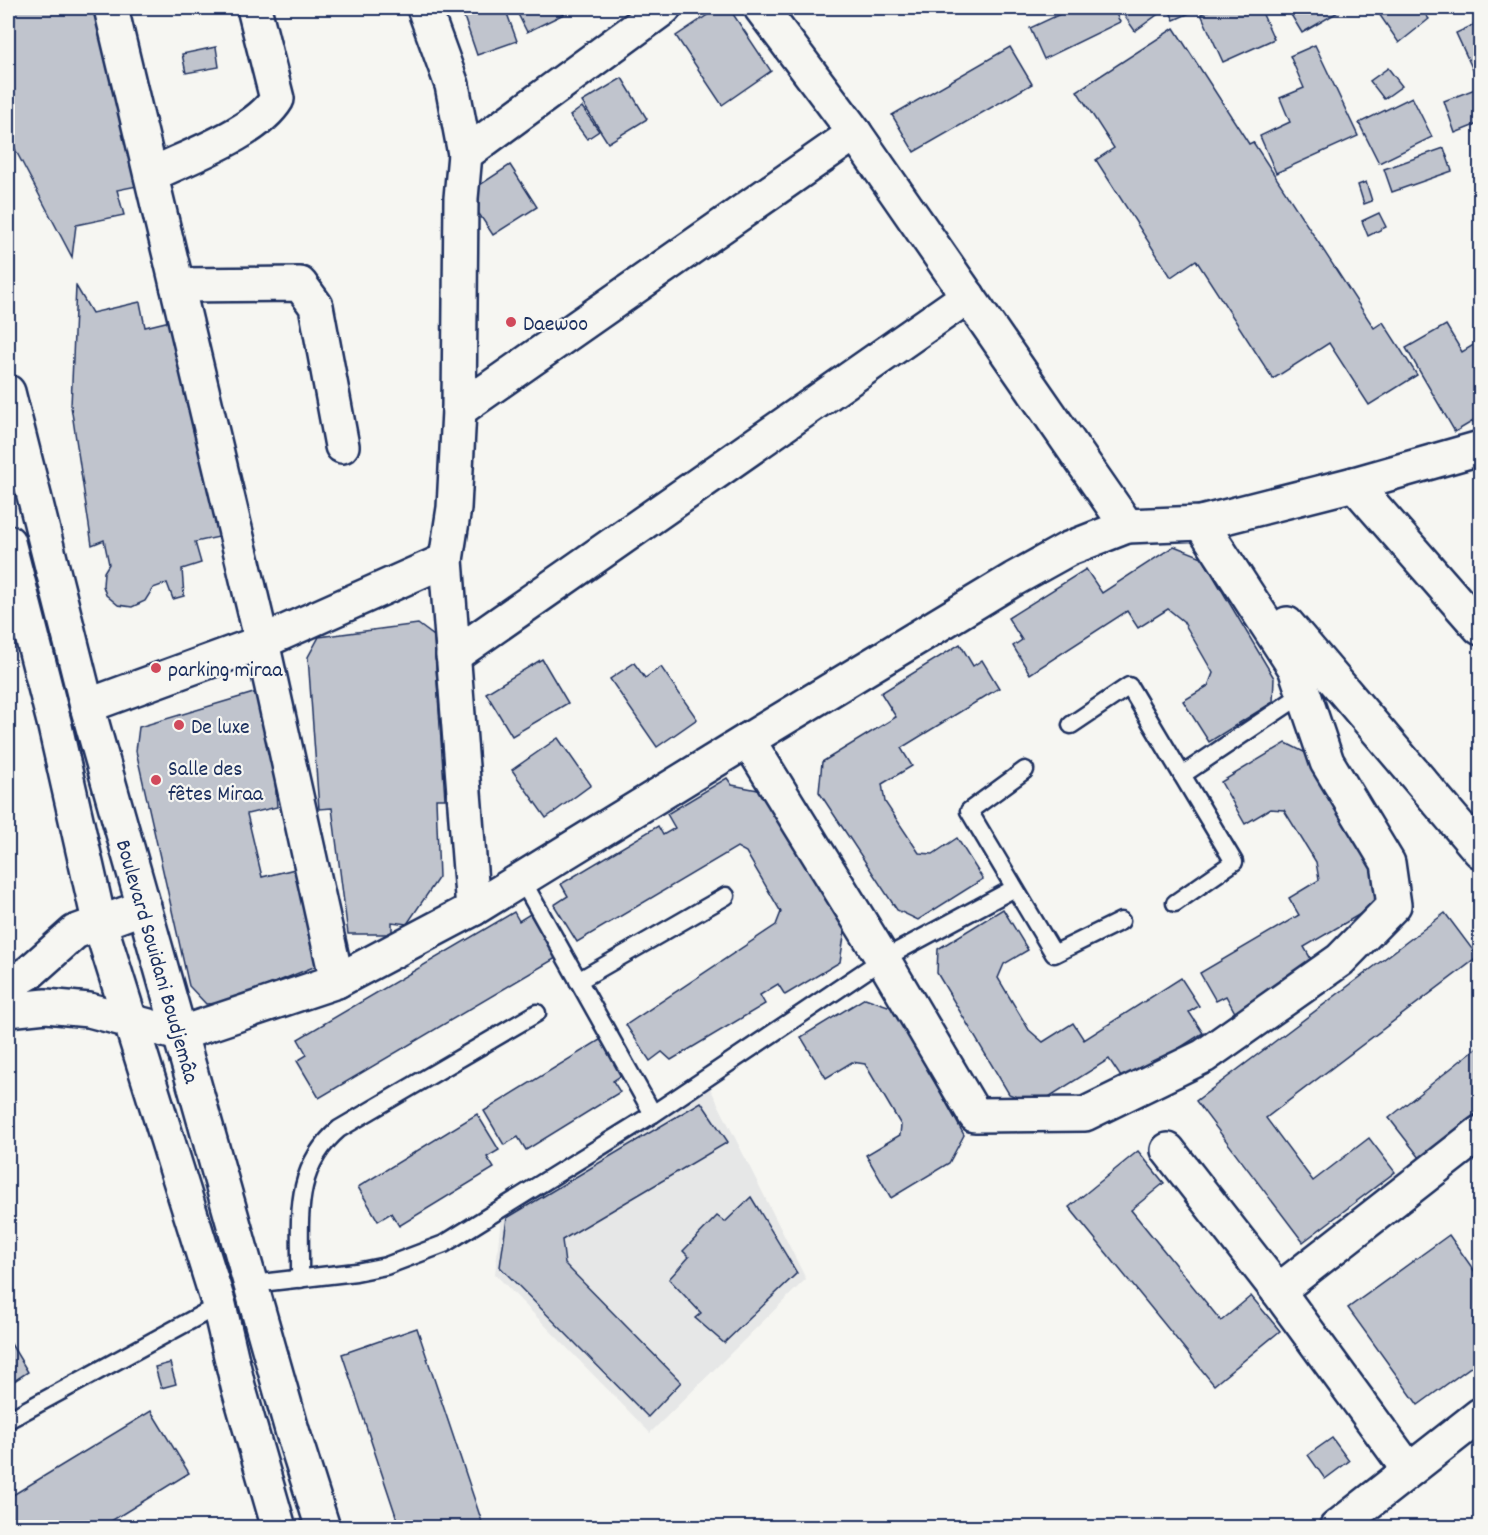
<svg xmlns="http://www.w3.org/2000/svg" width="1488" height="1535" font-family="Dekko,sans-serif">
  <rect width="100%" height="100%" fill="#f6f6f2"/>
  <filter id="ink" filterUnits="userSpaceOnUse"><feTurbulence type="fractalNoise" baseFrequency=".0167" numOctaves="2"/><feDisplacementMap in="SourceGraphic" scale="12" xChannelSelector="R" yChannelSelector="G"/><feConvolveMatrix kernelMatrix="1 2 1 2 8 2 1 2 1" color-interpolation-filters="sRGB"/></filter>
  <g filter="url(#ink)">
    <path fill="#e6e7e7" d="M710,1088L806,1279L650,1433L495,1274L501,1219Z"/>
    <g fill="#c0c4cd" stroke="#1b2f5e" stroke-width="1.5">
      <path d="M8,8H101L142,185L117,190L124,215L76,225L72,257L16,151L8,126Z"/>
      <path d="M461,8H505L517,41L477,55Z"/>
      <path d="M515,8H576L527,32Z"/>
      <path d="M718,8H729L771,71L722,105L676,36Z"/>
      <path d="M1073,8H1113L1120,22L1044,59L1030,28Z"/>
      <path d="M1119,8H1158L1161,12L1135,31Z"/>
      <path d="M1168,8H1201L1174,20Z"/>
      <path d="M1215,8H1260L1274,39L1223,62L1201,14Z"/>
      <path d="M1287,8H1345L1302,33Z"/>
      <path d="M1375,8H1420L1429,19L1399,43Z"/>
      <path d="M1480,22V85L1456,33Z"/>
      <path d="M1174,28L1249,144L1253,142L1374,328L1383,322L1417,375L1369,405L1329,343L1273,379L1196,260L1171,277L1096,160L1114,148L1077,91Z"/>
      <path d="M1315,45L1358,136L1276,173L1260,136L1290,122L1280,98L1304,88L1290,56Z"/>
      <path d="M216,47L219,67L186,73L182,54Z"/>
      <path d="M1010,47L1032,84L914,152L892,115Z"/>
      <path d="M1388,68L1402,86L1384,99L1370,81Z"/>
      <path d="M622,78L647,119L608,143L582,102Z"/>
      <path d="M1480,87V123L1455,133L1444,101Z"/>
      <path d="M1412,97L1432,137L1379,163L1359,123Z"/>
      <path d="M582,107L599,131L587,139L570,116Z"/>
      <path d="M1444,148L1452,171L1392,192L1384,169Z"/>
      <path d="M510,165L537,207L493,235L466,194Z"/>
      <path d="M1366,182L1372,201L1364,204L1358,185Z"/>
      <path d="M1379,213L1386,227L1368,236L1362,221Z"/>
      <path d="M76,286L92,313L140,302L145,327L170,321L219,537L195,542L201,563L182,569L184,596L173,599L167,583L153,588L145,601L132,607L118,605L106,595L103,586L104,572L109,564L104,540L92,545L71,406Z"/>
      <path d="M1446,325L1462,352L1480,341V417L1455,432L1406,348Z"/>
      <path d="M1174,546L1202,557L1274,678L1273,702L1209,742L1183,701L1208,686L1213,673L1183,621L1168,609L1138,628L1127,611L1030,674L1013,646L1022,640L1008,618L1086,569L1102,593Z"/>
      <path d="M418,624L434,636L445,799H436L439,877L407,924L392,922V934H348L332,808L319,809L308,657L319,637Z"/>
      <path d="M960,644L973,666L982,660L999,688L901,748L912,766L882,784L885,802L919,853L933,854L957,838L983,879L918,920L897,910L819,792L822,762L896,717L881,693Z"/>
      <path d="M542,659L568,703L512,736L486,693Z"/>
      <path d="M634,663L645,678L661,667L697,719L657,747L610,679Z"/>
      <path d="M257,692L273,751L277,807L247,814L262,877L295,869L321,964L224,1003L206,1004L189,986L136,751L139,727Z"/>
      <path d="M558,738L591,785L546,818L512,770Z"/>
      <path d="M1286,743L1308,754L1382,873L1379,903L1304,947L1318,971L1238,1018L1226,996L1216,1001L1200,973L1299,915L1289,898L1319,880L1316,862L1284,810L1270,809L1245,824L1221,782Z"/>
      <path d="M727,778L732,785L774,793L847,917L840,962L785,995L778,984L760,995L765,1004L671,1060L662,1052L650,1061L626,1025L776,925L781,912L746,852L737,847L577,942L554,905L568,896L561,884L658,826L663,835L675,828L667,814Z"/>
      <path d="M1003,909L1028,950L1004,964L998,978L1029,1030L1043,1042L1073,1023L1084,1040L1181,978L1199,1006L1189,1012L1203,1033L1125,1083L1109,1059L1036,1105L1009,1094L937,973L938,949Z"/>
      <path d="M514,912L519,921L530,914L556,958L319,1098L297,1061L307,1055L298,1039Z"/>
      <path d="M1445,913L1478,957L1266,1118L1313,1181L1369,1138L1395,1172L1303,1242L1196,1101Z"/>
      <path d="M865,998L894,1008L964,1135L949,1163L891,1198L866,1155L900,1135L901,1125L865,1064L852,1062L826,1078L801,1037Z"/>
      <path d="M603,1038L625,1073L613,1081L620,1092L526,1150L518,1137L504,1145L484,1111Z"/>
      <path d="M1480,1045V1110L1420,1158L1389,1118Z"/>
      <path d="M701,1102L728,1142L562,1240L565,1264L681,1382L648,1417L500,1267L507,1218Z"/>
      <path d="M477,1114L499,1150L487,1157L494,1168L399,1226L391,1213L378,1221L358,1187Z"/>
      <path d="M1138,1151L1164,1183L1131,1210L1221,1321L1251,1296L1280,1331L1214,1385L1069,1207Z"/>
      <path d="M751,1197L797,1273L724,1343L695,1318L701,1313L669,1279L689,1257L683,1251L717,1216L725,1222Z"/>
      <path d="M1449,1235L1480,1279V1360L1418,1405L1348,1308Z"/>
      <path d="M417,1328L483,1525L474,1528H400L342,1354Z"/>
      <path d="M8,1339L28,1372L8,1385Z"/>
      <path d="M170,1363L176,1384L161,1388L155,1367Z"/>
      <path d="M151,1411L189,1473L100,1528H8V1498Z"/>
      <path d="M1332,1438L1349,1461L1325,1479L1308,1455Z"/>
    </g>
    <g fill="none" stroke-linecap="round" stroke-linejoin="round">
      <g stroke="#1b2f5e" stroke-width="21">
        <g id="service">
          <path d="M1071,725L1129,686L1234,862L1175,903"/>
          <path d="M1025,770L969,811L1054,954L1121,921"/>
          <path d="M1182,775L1304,693"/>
          <path d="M522,880L653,1114"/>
          <path d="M578,981L726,896"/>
          <path d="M300,1279C301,1222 291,1170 339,1129L537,1013"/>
          <path d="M252,1284L356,1272L386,1266L444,1244L653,1114L883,959L1013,889"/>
          <path d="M8,1420L219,1305"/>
        </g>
      </g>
      <g stroke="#1b2f5e" stroke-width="38">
        <g id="minor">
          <path d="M111,8L262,642L337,981"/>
          <path d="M424,8L452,85L465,154L461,198L459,410L454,508L446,560L473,909"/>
          <path d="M761,8L855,133L1127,526"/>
          <path d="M465,154L664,8"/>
          <path d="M151,175C187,157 257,133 277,99L254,8"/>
          <path d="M177,285L300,284L316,306L342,446"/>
          <path d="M459,410L855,133"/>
          <path d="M1354,484L1480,628"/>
          <path d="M1287,624L1480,851"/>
          <path d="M453,656L968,296"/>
          <path d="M87,706L262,642L446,560"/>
          <path d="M748,740L883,959L975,1115L1085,1114L1204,1056L1340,960L1394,905L1388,863L1327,762L1295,668L1201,523"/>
          <path d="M8,985L30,972L75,932L144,907"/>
          <path d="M8,1010L46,1006L89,1010L179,1034L337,981L473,909L748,740L1014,579L1068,549L1127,526L1201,523L1354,484L1480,448"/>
          <path d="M1168,1150L1278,1291L1408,1469"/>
          <path d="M1278,1291L1480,1133"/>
          <path d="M1336,1528L1480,1415"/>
        </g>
      </g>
      <g stroke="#1b2f5e" stroke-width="38">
        <g id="secondary">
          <path d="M8,392L87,706L292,1430L323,1528"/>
          <path d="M8,542L54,722L99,921L219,1305L238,1386L279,1528"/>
        </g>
      </g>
      <use href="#service" stroke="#f6f6f2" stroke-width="16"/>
      <use href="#minor" stroke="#f6f6f2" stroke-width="33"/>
      <use href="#secondary" stroke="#f6f6f2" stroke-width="33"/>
    </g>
  </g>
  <g fill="#d1495b" stroke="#f6f6f2" stroke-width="2">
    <circle cx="511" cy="322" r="6"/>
    <circle cx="156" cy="668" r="6"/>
    <circle cx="179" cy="725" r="6"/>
    <circle cx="156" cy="780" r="6"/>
  </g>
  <g text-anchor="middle" stroke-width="4.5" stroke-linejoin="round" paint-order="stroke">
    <g font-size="22" fill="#1b2f5e" stroke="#f6f6f2" text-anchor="start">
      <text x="523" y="330">Daewoo</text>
      <text x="168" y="676">parking miraa</text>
      <text x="191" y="733">De luxe</text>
      <text x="168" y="775">Salle des<tspan x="168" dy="25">fêtes Miraa</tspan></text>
    </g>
    <g font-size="22" fill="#1b2f5e" stroke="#f6f6f2">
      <text transform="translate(159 961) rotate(74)" y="8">Boulevard Souidani Boudjemâa</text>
    </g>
  </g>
  <rect width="1488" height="1535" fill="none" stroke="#f6f6f2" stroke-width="30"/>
  <rect x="15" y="15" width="1458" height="1505" fill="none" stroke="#1b2f5e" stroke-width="2" filter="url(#ink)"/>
</svg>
